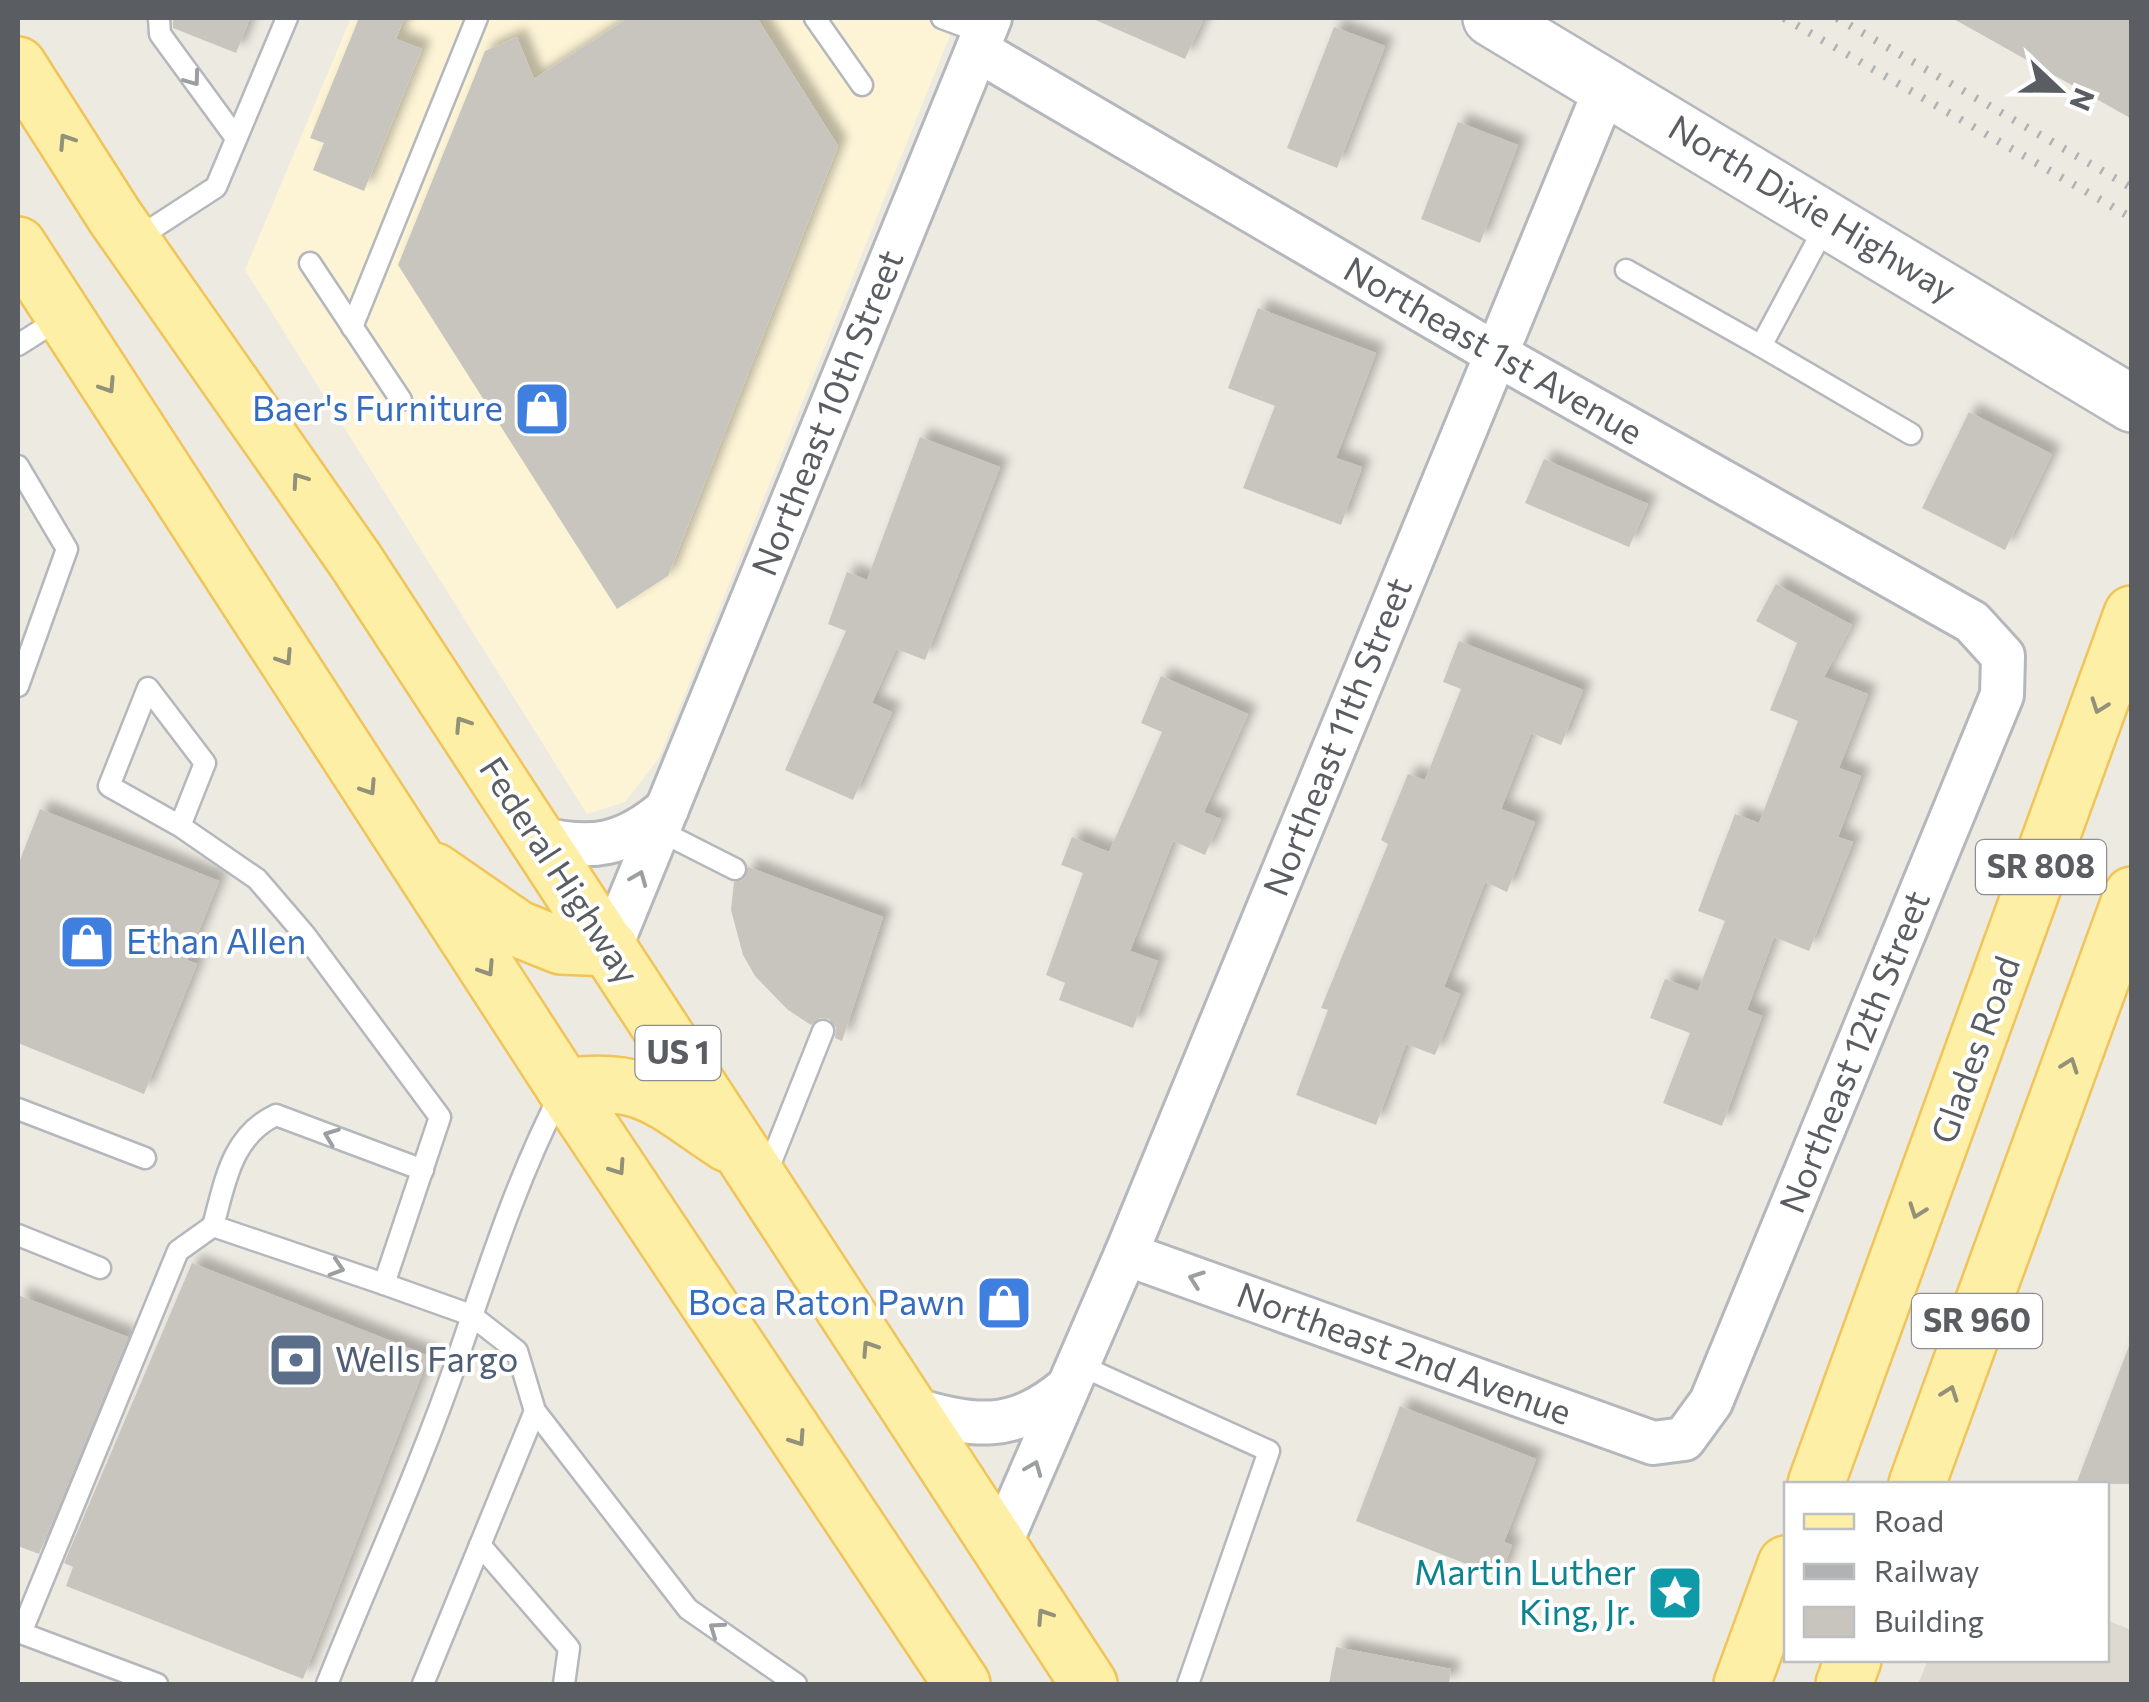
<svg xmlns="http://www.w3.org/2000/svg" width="2149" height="1702" font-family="Commissioner,sans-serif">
  <defs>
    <filter id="shadow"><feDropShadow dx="9" dy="-9" stdDeviation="5" flood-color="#0004"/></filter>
  </defs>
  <rect width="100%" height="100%" fill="#edeae2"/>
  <path fill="#fdf4d6" d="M351,18H957L659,758L625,802L587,814L245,270Z"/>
  <path fill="#ddd9d0" d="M2107,1620L2131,1630V1684H1918L1928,1660H2106Z"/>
  <g fill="#c8c5bf" filter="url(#shadow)">
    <path d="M173,18H250L236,53L173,28Z"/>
    <path d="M359,18H404L396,39L422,49L364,191L313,170L324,143L310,138Z"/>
    <path d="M628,18H757L838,146L668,576L617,609L398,265L485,51L517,37L534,79Z"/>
    <path d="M1091,18H1204L1185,59Z"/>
    <path d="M1952,18H2132V119Z"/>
    <path d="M1334,27L1385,46L1337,168L1287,148Z"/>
    <path d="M1458,122L1518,145L1480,243L1421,219Z"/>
    <path d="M1258,308L1376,353L1336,458L1362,467L1341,525L1243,488L1275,406L1228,388Z"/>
    <path d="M1969,412L2052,454L2005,550L1922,508Z"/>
    <path d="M920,437L1000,467L925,660L896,649L872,703L892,712L853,800L785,770L846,631L828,624L847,572L867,580Z"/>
    <path d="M1544,459L1648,504L1629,547L1525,503Z"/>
    <path d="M1776,584L1852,625L1824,677L1868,694L1839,768L1861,776L1838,837L1853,842L1809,951L1774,937L1747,1010L1762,1016L1722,1126L1663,1103L1690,1033L1650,1018L1665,979L1698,991L1725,921L1698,911L1735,814L1759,823L1798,721L1770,710L1797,643L1756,621Z"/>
    <path d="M1459,641L1583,690L1561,745L1531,733L1501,809L1535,822L1507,892L1485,882L1444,987L1460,994L1435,1055L1406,1044L1376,1125L1296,1095L1328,1010L1321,1008L1388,844L1381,840L1408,774L1425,780L1461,689L1443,682Z"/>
    <path d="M1161,676L1248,714L1204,812L1221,819L1205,855L1173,841L1130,951L1158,961L1133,1028L1059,1000L1065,983L1046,975L1083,873L1061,865L1072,837L1109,852L1162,732L1141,723Z"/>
    <path d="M40,809L219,881L187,960L197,964L144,1094L18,1043V865Z"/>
    <path d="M748,867L883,917L842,1041L835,1038L836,1028L829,1019L820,1018L811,1025L788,1010L755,976L743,955L731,910L734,882L743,880Z"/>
    <path d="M192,1263L429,1356L303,1679L66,1586L73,1567L64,1563Z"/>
    <path d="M18,1295L128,1337L39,1554L18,1546Z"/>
    <path d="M2129,1346L2132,1484H2076Z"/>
    <path d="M1400,1406L1536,1459L1504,1542L1512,1545L1500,1577L1356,1521Z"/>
    <path d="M1336,1647L1451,1669L1449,1684H1329Z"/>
  </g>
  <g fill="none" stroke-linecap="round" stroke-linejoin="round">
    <g stroke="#b4b8bc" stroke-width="25">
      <g id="lane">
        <path d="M159,18L160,34L236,138"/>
        <path d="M815,18L862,85"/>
        <path d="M942,18L983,33"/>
        <path d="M1828,221L1761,346L1911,434"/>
        <path d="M133,241L216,187L287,18"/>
        <path d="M310,263L401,400"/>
        <path d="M1626,270L1761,346"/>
        <path d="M352,327L477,18"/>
        <path d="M18,345L62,317"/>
        <path d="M18,466L67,549L18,686"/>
        <path d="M180,826L109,786L148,688L205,763L180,826L257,879L305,935L440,1117L384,1284L471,1315L517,1351L535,1411L688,1609L796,1684"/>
        <path d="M658,830L735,869"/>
        <path d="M18,1109L145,1158"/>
        <path d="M765,1177L823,1031"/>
        <path d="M18,1235L100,1268"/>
        <path d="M384,1284L213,1226C225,1183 231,1136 276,1115L423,1170"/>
        <path d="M1077,1364L1269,1451L1188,1684"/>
        <path d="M480,1545L569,1648L564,1684"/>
        <path d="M157,1684L21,1633L178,1251L213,1226"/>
        <path d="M327,1684C370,1576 420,1468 458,1357C489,1267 517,1178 561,1093"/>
        <path d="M423,1684L535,1411"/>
      </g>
    </g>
    <g stroke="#b4b8bc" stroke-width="48">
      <g id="street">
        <path d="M977,50L1496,354L1972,622L2003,656L2002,695L1711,1402L1684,1439L1653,1443L1126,1254"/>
        <path d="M537,838C592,851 624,846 667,809"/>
        <path d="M610,948L990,18"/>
        <path d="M908,1408C974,1427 1012,1434 1067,1388"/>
        <path d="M999,1547L1126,1254L1607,85"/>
      </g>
    </g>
    <g stroke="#b5b9be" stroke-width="60">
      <path id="secondary" d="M1491,18L2132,404"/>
    </g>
    <g stroke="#f0c458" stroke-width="60">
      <g id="primary">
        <path d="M18,65L115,217L355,560L1089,1684"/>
        <path d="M18,245L564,1087L962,1684"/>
        <path d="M434,871L518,929L561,946L610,948"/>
        <path d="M564,1087C646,1075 663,1102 728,1144"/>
        <path d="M1816,1484L2132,614"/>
        <path d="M1917,1484L2132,895"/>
        <path d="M1742,1684L1786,1564"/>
        <path d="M1844,1684L1853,1660"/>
      </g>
    </g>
    <use href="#lane" stroke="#fff" stroke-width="20"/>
    <use href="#street" stroke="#fff" stroke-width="42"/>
    <use href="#secondary" stroke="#fff" stroke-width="55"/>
    <use href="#primary" stroke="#feefa6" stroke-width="55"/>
    <g stroke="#b1b2b3" stroke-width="8" stroke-dasharray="2.5 12" stroke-linecap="butt">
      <path d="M1784,18L2132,218"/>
      <path d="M1837,18L2132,188"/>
    </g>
  </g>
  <defs><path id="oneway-chevron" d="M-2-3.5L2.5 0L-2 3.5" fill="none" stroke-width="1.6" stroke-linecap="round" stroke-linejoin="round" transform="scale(2.5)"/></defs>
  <g stroke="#9c9ea1">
    <use href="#oneway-chevron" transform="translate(193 79) rotate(54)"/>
    <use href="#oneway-chevron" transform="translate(639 878) rotate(-68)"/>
    <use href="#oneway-chevron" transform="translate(331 1136) rotate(-159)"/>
    <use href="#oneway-chevron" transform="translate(337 1268) rotate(18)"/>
    <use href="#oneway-chevron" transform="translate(1196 1279) rotate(-160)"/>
    <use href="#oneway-chevron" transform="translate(1034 1468) rotate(-68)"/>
    <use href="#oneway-chevron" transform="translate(716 1629) rotate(-145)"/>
  </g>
  <g stroke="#93917a">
    <use href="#oneway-chevron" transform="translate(66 141) rotate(-123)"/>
    <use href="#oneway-chevron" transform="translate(108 386) rotate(57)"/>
    <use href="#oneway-chevron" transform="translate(299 480) rotate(-125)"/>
    <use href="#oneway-chevron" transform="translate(285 658) rotate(57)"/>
    <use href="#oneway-chevron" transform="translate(2099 706) rotate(110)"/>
    <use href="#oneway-chevron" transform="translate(462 724) rotate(-123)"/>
    <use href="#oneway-chevron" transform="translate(369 788) rotate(57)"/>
    <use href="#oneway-chevron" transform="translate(487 969) rotate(57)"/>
    <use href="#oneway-chevron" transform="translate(2070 1065) rotate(-70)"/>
    <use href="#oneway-chevron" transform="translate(618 1168) rotate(56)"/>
    <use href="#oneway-chevron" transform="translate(1917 1211) rotate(110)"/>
    <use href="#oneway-chevron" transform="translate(869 1348) rotate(-123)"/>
    <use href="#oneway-chevron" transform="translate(1950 1393) rotate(-70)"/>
    <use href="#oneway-chevron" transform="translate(798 1439) rotate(56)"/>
    <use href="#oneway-chevron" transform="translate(1044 1616) rotate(-123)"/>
  </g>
  <defs>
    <g id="shop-square" transform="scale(2.875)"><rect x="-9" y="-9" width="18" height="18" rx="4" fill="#3f7fe0" stroke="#fff"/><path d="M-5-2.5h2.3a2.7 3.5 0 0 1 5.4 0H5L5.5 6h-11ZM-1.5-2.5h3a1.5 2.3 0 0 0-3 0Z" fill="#fff"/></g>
    <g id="bank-square" transform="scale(2.875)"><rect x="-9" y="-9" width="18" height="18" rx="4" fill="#5c6f8a" stroke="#fff"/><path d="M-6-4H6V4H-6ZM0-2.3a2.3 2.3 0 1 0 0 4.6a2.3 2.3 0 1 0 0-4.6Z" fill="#fff"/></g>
    <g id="sight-square" transform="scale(2.875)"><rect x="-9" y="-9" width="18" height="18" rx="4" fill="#0f9aa8" stroke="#fff"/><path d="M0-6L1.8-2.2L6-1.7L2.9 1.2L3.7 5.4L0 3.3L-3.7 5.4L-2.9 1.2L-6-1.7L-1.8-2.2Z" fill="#fff"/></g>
  </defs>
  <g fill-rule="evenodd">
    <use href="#shop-square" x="542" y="409"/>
    <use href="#shop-square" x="87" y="942"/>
    <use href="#shop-square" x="1004" y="1303"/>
    <use href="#bank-square" x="296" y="1360"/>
    <use href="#sight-square" x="1675" y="1593"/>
  </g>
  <g text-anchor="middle" stroke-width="8" stroke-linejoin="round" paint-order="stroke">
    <g fill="#fff" stroke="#8c8e92" stroke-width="2.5">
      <rect x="1976" y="840" width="130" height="54" rx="8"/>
      <rect x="635.5" y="1026" width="85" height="54" rx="8"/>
      <rect x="1912" y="1294" width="130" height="54" rx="8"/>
    </g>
    <g font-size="32" font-weight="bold" fill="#5a5e63">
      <text x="2041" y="878">SR 808</text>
      <text x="678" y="1064">US 1</text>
      <text x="1977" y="1332">SR 960</text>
    </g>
    <g font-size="35" fill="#5a5e63" stroke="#fff">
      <text transform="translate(1812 209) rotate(31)" y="12">North Dixie Highway</text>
      <text transform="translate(1493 351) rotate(30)" y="12">Northeast 1st Avenue</text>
      <text transform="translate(828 413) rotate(-68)" y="12">Northeast 10th Street</text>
      <text transform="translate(1338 737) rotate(-68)" y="12">Northeast 11th Street</text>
      <text transform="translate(559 871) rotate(57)" y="12">Federal Highway</text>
      <text transform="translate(1976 1050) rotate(-70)" y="12">Glades Road</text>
      <text transform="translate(1855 1052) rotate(-68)" y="12">Northeast 12th Street</text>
      <text transform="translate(1404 1354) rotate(20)" y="12">Northeast 2nd Avenue</text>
    </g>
    <g font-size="35" fill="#366cbe" stroke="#fff" text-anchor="end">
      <text x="503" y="421">Baer's Furniture</text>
      <text x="126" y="954" text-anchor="start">Ethan Allen</text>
      <text x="965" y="1315">Boca Raton Pawn</text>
    </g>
    <g font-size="35" fill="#4e5e75" stroke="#fff" text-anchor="start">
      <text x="335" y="1372">Wells Fargo</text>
    </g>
    <g font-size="35" fill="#0d838f" stroke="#fff" text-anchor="end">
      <text x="1636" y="1585">Martin Luther<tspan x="1636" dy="40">King, Jr.</tspan></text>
    </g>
  </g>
  <rect width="2149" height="1702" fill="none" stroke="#5a5e63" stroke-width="40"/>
  <rect x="1784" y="1482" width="325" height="180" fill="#ffffff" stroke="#bdbfc1" stroke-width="2.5"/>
  <rect x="1804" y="1514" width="50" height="15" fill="#feefa6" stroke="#bdbfc1" stroke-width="2.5"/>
  <text x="1874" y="1532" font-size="30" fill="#5a5e63">Road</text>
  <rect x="1804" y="1564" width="50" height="15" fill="#b1b2b3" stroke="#bdbfc1" stroke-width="2.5"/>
  <text x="1874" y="1582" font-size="30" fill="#5a5e63">Railway</text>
  <rect x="1804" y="1607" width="50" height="30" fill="#c8c5bf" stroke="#bdbfc1" stroke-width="2.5"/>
  <text x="1874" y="1632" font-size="30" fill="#5a5e63">Building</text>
  <g transform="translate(2059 90) rotate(112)" stroke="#ffffff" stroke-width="8" paint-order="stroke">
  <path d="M0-8L18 38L0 25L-18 38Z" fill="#5a5e63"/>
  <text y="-15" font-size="28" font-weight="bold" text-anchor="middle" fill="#5a5e63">N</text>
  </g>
</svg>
